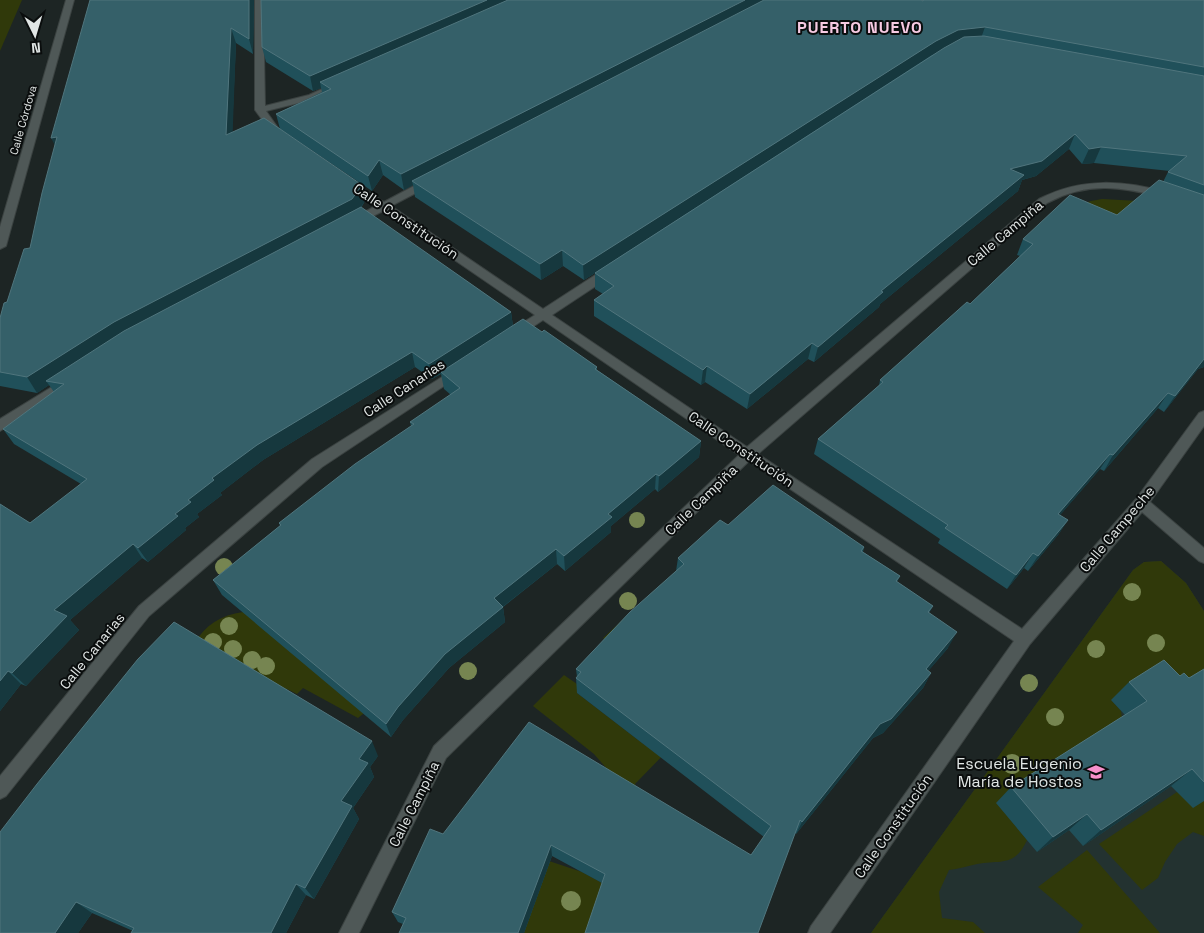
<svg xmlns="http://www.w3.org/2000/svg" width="1204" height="933" font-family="'Space Grotesk',sans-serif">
  <rect width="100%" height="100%" fill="#1d2524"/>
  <path fill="#233230" d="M1161,561L1186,583L1204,611V933H871L1133,570L1144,562Z"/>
  <g fill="#30390a">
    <path d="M0,0H22L0,51Z"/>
    <path d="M1102,199L1139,201L1110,229L1075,207L1091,201Z"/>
    <path d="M1161,561L1186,583L1204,611V675L1112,701L1121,711L1122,718L997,803L1027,840C1015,867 1001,860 977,864C967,866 958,869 949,870L939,892L942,918L973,922L985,933H871L1133,570L1144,562Z"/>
    <path d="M666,580L706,711L635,784L638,792L608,770L594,754L533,706L564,675L577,684V693L646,746L627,655L603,638Z"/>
    <path d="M243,612L368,710L358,718L303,688L297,694L287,689L238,746L194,644C205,625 221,615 243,612Z"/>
    <path d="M1177,792L1204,801V836L1193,832L1177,844L1165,862L1158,878L1142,890L1099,844Z"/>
    <path d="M1087,850L1160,933H1078L1083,925L1038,887Z"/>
    <path d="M540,858L582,872L606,885L589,933H524Z"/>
  </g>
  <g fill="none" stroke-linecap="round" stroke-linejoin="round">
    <g stroke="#3b4241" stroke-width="2">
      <g id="minor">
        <path d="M66,0H74L6,246L0,249V227Z"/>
        <path d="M255,0H263L265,106L309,95L335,83H341L343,85L315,99L266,111L283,135L278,138L275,137L255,110Z"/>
        <path d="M348,179L384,202L425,180H433L434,182L433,184L391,206L543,309L606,268H614L616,271L614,274L552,315L747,447L1039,199C1082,177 1124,180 1169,193L1170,195L1165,198C1121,187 1089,181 1047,203L758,454L1022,629L1136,499L1199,413L1204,411V426L1150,502L1204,548V563L1199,561L1142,512L1030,644L830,933H808L811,926L1014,641L749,461L446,758L359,933H339L434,746L739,455L543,320L519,336H511L509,333L511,330L535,315L383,211L357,224H349L348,222L349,220L376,206L344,184L343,182Z"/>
        <path d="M458,367L462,368L464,371L462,374L322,467L149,616L6,796L0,799V776L139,606L312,459Z"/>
        <path d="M68,377L72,378L74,381L72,384L0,431V419Z"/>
      </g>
    </g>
    <use href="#minor" fill="#4f5857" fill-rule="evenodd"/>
  </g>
  <g fill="#768551">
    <circle cx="637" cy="520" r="8"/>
    <circle cx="224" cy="567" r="9"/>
    <circle cx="1132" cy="592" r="9"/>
    <circle cx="628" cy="601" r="9"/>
    <circle cx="229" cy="626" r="9"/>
    <circle cx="213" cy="642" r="9"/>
    <circle cx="1156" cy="643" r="9"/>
    <circle cx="233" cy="649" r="9"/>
    <circle cx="1096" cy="649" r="9"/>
    <circle cx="252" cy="660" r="9"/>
    <circle cx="266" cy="666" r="9"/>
    <circle cx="468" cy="671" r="9"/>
    <circle cx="1029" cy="683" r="9"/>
    <circle cx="1055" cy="717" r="9"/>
    <circle cx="1012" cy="764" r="10"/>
    <circle cx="571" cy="901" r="10"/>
  </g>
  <g fill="#20505a">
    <path d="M90,0H254L253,54L236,43L232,132L362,185L365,201L361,208L511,312L513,326L542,332L597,367V370L701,441L699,457L658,492L655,489L611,526V532L565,571L557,564L503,607L505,622L449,668L403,720L391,737L222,595L213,580L280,526L279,523L411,426L410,422L451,395L444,389L441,374L432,379L415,367L263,460L220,493L222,495L197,514L199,517L185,528L186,530L148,562L142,558L70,620L79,630L26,686L21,684L0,711V504L30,523L81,484L14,444L3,429L54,392L49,385L37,393L0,386V318L30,248Z"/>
    <path d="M1204,0V367L1198,369L1164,412L1158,408L1104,471L1100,469L1060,515L1068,520L1058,535L1028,571L1024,568L1007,589L938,543L940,539L814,454L818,439L879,386L880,380L970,304L1020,256L1017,255L1023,239L1117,215L1163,182L1168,172L1170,171L1094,163L1082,164L1069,149L1036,176L1022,180L1018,191L880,304L879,307L814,362L808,359L747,409L705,382L701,385L594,316V300L603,294L595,289V273L584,280L563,266L541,280L415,197L413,185L404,190L383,175L372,191L280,129L276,114L322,92L321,88L313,91L266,62L262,47Z"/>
    <path d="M728,525L864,547L863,552L900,576L897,582L933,606L929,613L948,648L928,671L931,673L923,688L883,733L873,738L796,834L795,833L758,933L602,883L552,856L524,933H399L403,924L398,922L392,912L443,834L751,855L764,837L577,693L576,678L577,677L576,669L676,571L678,558Z"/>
    <path d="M1204,669V801L1193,808L1171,786L1083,846L1069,830L1037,852L996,803L1011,787L1125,715L1111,700L1129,682L1180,676L1189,678Z"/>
    <path d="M378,756L370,767L374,777L353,808L359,819L314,899L306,895L286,933H131L133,931L92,913L78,933H0Z"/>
  </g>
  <g fill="#16383e">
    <path d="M249,0H254L253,54L249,39Z"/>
    <path d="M487,0H521L320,82L321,88L313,91L310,76Z"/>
    <path d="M745,0H771L412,181L413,185L404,190L401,174Z"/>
    <path d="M985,27L980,41L932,55L584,280L583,265L936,41L958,30Z"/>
    <path d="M231,28L236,43L232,150L226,135Z"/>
    <path d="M1075,134L1069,149L1036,176L1022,180L1018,191L880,304L879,307L814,362L818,347L881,291L1010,169Z"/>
    <path d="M57,137L59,153L51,138Z"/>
    <path d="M1101,147L1094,163L1082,164L1089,149Z"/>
    <path d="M379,160L383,175L372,191L368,176Z"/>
    <path d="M362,185L365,201L356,214L46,381L49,385L37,393L27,377L114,322Z"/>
    <path d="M562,250L563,266L541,280L540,264Z"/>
    <path d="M511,312L513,327L432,379L429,364Z"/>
    <path d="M812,343L808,359L747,409L750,394Z"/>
    <path d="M412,352L415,367L263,460L220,493L222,495L197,514L199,517L185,528L186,530L148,562L138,548L175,514L188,500L212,478L257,445Z"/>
    <path d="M1204,359V367L1198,369L1164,412L1175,396Z"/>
    <path d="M707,366L705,382L701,385L703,370Z"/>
    <path d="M1168,393L1158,408L1104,471L1113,455Z"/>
    <path d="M701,441L699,457L658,492L659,476Z"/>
    <path d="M1110,454L1100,469L1048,529L1058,514Z"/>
    <path d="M656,474L655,489L611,526V532L565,571L564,556L608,514Z"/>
    <path d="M1068,520L1058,535L1028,571L1038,556Z"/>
    <path d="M133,544L142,558L70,620L79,630L26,686L12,673L54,610Z"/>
    <path d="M556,549L557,564L496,612L494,598Z"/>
    <path d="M1033,553L1024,568L1007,589L1016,575Z"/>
    <path d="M503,607L505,622L449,668L403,720L391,737L386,724L398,707L445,654Z"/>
    <path d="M957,632L948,648L917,684L926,669Z"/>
    <path d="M8,671L21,684L0,711V681Z"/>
    <path d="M931,673L923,688L883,733L873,738L796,834L802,822L880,724Z"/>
    <path d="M372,741L378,756L370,767L374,777L353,808L359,819L314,899L305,888L359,759Z"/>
    <path d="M1192,769L1171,786L1083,846L1101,830Z"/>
    <path d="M1087,814L1069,830L1037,852L1053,837Z"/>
    <path d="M551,845L552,856L524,933H518Z"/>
    <path d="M296,884L306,895L286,933H271Z"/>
    <path d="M76,902L92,913L78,933H55Z"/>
  </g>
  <g fill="#356069" stroke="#50757d">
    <path d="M90,0H249V39L231,28L226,135L264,118L362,185L352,199L114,322L27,377L0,372V318L4,303L7,302L24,249L30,248L42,193L57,137L51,138Z"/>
    <path d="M261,0H487L310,76L262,47Z"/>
    <path d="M508,0H745L401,174L379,160L368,176L276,114L331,89L320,82Z"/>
    <path d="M764,0H921L923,1V0H1204V67L985,27L958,30L936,41L583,265L562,250L540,264L412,181Z"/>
    <path d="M984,36L1204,76V185L1168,172L1187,156L1101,147L1089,149L1075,134L1042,161L1010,169L1024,175L881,291L883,292L818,347L812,343L750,394L707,366L703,370L594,300L614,286L595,273L944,48L964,37Z"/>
    <path d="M1159,180L1204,195V359L1175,396L1168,393L1113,455L1110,454L1058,514L1068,520L1038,556L1033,553L1016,575L945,528L948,525L818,439L883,382L880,380L967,302L970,304L1033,244L1023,239L1070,195L1117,215Z"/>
    <path d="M361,207L511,312L429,364L412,352L257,445L212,478L214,480L188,500L191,502L175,514L178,516L138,548L133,544L54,610L67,616L12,673L8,671L0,681V504L30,523L87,479L3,429L64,384L46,381L124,331Z"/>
    <path d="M523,319L542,332L544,330L597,367L595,369L701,441L659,476L656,474L608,514L612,517L564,556L556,549L494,598L503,607L445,654L398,707L386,724L213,580L281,525L279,523L355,464L414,424L410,422L460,388L441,372Z"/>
    <path d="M773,485L864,547L861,551L900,576L896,581L933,606L928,612L957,632L926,669L931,673L891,719L880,724L802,822L800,820L758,933H585L605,874L551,845L518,933H399L406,918L392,912L430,829L443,834L529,722L751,855L771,826L576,678L581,672L576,669L630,612L684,564L678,558L720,520L728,525Z"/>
    <path d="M174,622L372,741L359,759L368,763L341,801L352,806L305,888L296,884L271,933H131L134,928L76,902L55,933H0V832L37,784L138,659Z"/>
    <path d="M1164,660L1180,676L1184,673L1189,678L1204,669V782L1192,769L1101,830L1087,814L1053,837L1011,787L1147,701L1129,682Z"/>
  </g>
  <defs>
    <g id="school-bare" transform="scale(1.35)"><path d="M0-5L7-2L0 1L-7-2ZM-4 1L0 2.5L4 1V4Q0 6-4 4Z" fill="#f890cb" stroke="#0a0d0d" stroke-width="2.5" paint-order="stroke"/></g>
  </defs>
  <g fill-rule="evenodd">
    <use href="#school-bare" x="1096" y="772"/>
  </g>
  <g text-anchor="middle" stroke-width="4" stroke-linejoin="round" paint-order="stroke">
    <g font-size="11" fill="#e1e6e5" stroke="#0a0d0d">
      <text transform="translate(23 120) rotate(-74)" y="4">Calle Córdova</text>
    </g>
    <g font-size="14" fill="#e1e6e5" stroke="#0a0d0d">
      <text transform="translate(406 221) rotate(34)" y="5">Calle Constitución</text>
      <text transform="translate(1005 233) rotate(-40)" y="5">Calle Campiña</text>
      <text transform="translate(404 388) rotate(-33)" y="5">Calle Canarias</text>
      <text transform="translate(741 449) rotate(34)" y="5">Calle Constitución</text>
      <text transform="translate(701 500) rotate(-44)" y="5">Calle Campiña</text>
      <text transform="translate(1117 529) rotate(-50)" y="5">Calle Campeche</text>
      <text transform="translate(92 651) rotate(-51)" y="5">Calle Canarias</text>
      <text transform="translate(414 804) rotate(-63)" y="5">Calle Campiña</text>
      <text transform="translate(893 826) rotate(-55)" y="5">Calle Constitución</text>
    </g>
    <g font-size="16" font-weight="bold" letter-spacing="1" fill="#f7cae2" stroke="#0a0d0d">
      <text x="860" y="33">PUERTO NUEVO</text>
    </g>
    <g font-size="16" fill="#e1e6e5" stroke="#0a0d0d" text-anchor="end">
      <text x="1082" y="769">Escuela Eugenio<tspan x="1082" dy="18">María de Hostos</tspan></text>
    </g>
  </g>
  <g transform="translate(35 35) rotate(175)" stroke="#0a0d0d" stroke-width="4" paint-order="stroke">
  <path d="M0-4L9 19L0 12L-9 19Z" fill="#e1e6e5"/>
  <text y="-8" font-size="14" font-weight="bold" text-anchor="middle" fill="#e1e6e5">N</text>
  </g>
</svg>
